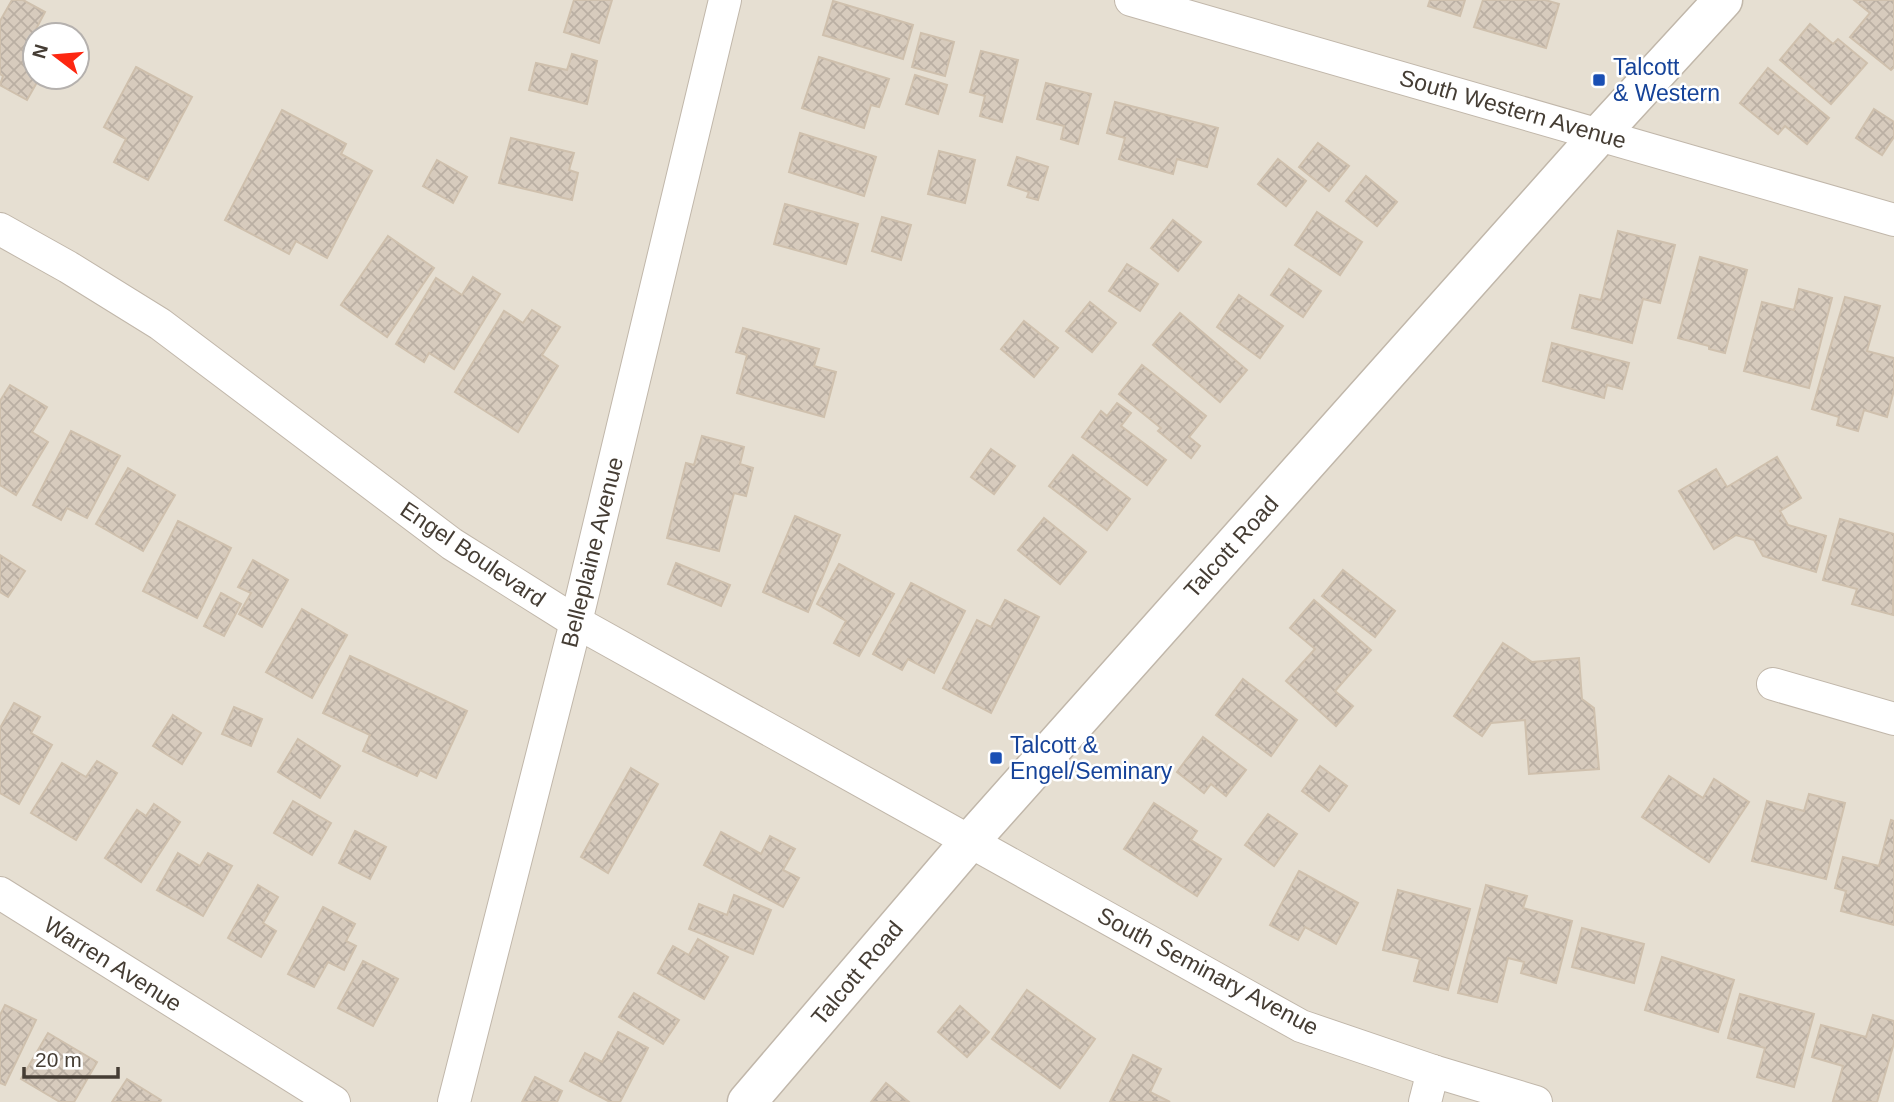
<svg xmlns="http://www.w3.org/2000/svg" width="1894" height="1102" font-family="Arial,sans-serif">
  <defs>
    <pattern id="building-cross-hatch" width="8" height="8" patternUnits="userSpaceOnUse" patternTransform="scale(1.75)"><rect width="8" height="8" fill="#d7cbbd"/><path d="M0 0l8 8M0 8l8-8" fill="none" stroke="#baafa3"/></pattern>
  </defs>
  <rect width="100%" height="100%" fill="#f2ede4"/>
  <path fill="#e6dfd2" fill-rule="evenodd" d="M0,0H1894V1102H0ZM35,35H77V77H35Z"/>
  <g fill="url(#building-cross-hatch)" stroke="#cfc0ad" stroke-width="2">
    <path d="M12,0H23L45,12L35,31L42,35H35V77H40L27,100L0,85L3,76L0,74V21Z"/>
    <path d="M574,0H612L599,43L564,32Z"/>
    <path d="M1430,0H1465L1460,16L1428,6Z"/>
    <path d="M1483,0H1545L1559,4L1546,48L1474,27Z"/>
    <path d="M1854,0H1894V67L1891,70L1850,37L1870,13Z"/>
    <path d="M833,1L913,25L903,59L823,35Z"/>
    <path d="M1810,24L1833,44L1838,39L1867,63L1831,104L1780,60Z"/>
    <path d="M921,33L954,42L945,76L912,67Z"/>
    <path d="M981,51L1018,60L1002,122L980,116L985,96L970,92Z"/>
    <path d="M572,54L597,61L587,104L529,90L536,63L567,70Z"/>
    <path d="M819,57L889,79L879,107L871,105L864,128L802,108Z"/>
    <path d="M136,67L192,97L148,180L114,162L126,139L104,127Z"/>
    <path d="M1768,68L1829,118L1807,144L1785,126L1778,134L1740,103Z"/>
    <path d="M915,75L947,85L938,114L906,104Z"/>
    <path d="M1046,83L1091,94L1078,144L1061,139L1064,126L1037,119Z"/>
    <path d="M1115,102L1218,128L1207,167L1177,159L1173,174L1119,159L1125,138L1107,133Z"/>
    <path d="M1874,109L1894,122V137L1882,155L1856,138Z"/>
    <path d="M282,110L346,144L341,154L372,171L327,258L296,241L289,254L225,220Z"/>
    <path d="M800,133L876,157L864,196L789,172Z"/>
    <path d="M511,138L574,153L569,170L578,173L572,200L499,183Z"/>
    <path d="M1318,143L1349,166L1329,191L1299,167Z"/>
    <path d="M939,151L975,160L965,203L928,194Z"/>
    <path d="M1017,157L1048,167L1038,200L1027,197L1029,192L1008,185Z"/>
    <path d="M1278,159L1306,181L1286,206L1258,184Z"/>
    <path d="M437,160L467,177L453,203L423,186Z"/>
    <path d="M1366,176L1397,202L1377,226L1346,201Z"/>
    <path d="M785,204L858,224L846,264L774,244Z"/>
    <path d="M1317,212L1362,242L1340,275L1295,245Z"/>
    <path d="M882,217L911,225L901,260L872,251Z"/>
    <path d="M1173,220L1201,242L1178,271L1151,248Z"/>
    <path d="M1618,231L1675,245L1660,303L1643,299L1632,343L1572,328L1580,295L1601,300Z"/>
    <path d="M388,236L434,268L387,337L341,305Z"/>
    <path d="M1700,257L1747,270L1725,353L1709,349V346L1678,338Z"/>
    <path d="M1127,264L1158,284L1140,311L1109,291Z"/>
    <path d="M1289,269L1321,291L1303,317L1271,295Z"/>
    <path d="M473,277L500,294L454,369L429,353L424,362L396,344L436,278L462,295Z"/>
    <path d="M1799,289L1832,298L1809,388L1744,371L1762,302L1794,310Z"/>
    <path d="M1239,295L1283,326L1260,358L1217,327Z"/>
    <path d="M1845,297L1880,306L1867,351L1894,358V390L1887,417L1864,410L1858,431L1837,425L1839,417L1812,409Z"/>
    <path d="M1090,302L1116,323L1092,352L1066,331Z"/>
    <path d="M532,310L560,327L542,355L558,366L518,432L455,392L504,311L523,323Z"/>
    <path d="M1180,313L1247,370L1220,402L1153,345Z"/>
    <path d="M1024,321L1058,348L1034,377L1001,349Z"/>
    <path d="M743,328L819,349L814,366L836,372L824,417L737,393L747,355L736,352Z"/>
    <path d="M1552,343L1629,363L1622,389L1607,385L1604,398L1543,381Z"/>
    <path d="M1142,365L1206,416L1189,437L1200,446L1191,458L1158,431L1161,428L1119,394Z"/>
    <path d="M10,385L47,407L32,432L48,442L16,495L0,485V401Z"/>
    <path d="M1117,403L1131,413L1121,426L1166,460L1147,485L1082,437L1101,411L1107,416Z"/>
    <path d="M71,431L120,456L87,518L67,508L61,520L33,505Z"/>
    <path d="M702,436L744,447L740,464L753,468L746,496L734,493L719,551L667,538L686,463L694,465Z"/>
    <path d="M991,449L1015,466L994,494L971,477Z"/>
    <path d="M1073,455L1130,499L1107,530L1049,486Z"/>
    <path d="M1777,457L1801,498L1780,511L1788,525L1826,536L1816,572L1763,556L1754,540L1736,535L1714,549L1679,491L1716,469L1727,487Z"/>
    <path d="M128,468L175,495L143,551L96,524Z"/>
    <path d="M795,516L840,535L808,612L763,592Z"/>
    <path d="M1044,518L1086,552L1060,584L1018,550Z"/>
    <path d="M1840,519L1894,534L1893,615L1852,604L1857,589L1823,580Z"/>
    <path d="M178,521L231,548L197,618L143,591Z"/>
    <path d="M0,555L25,571L8,597L0,592Z"/>
    <path d="M253,560L288,580L262,627L239,614L251,593L238,587Z"/>
    <path d="M676,563L730,585L721,606L668,584Z"/>
    <path d="M839,564L894,594L859,656L834,643L846,621L817,604Z"/>
    <path d="M1343,570L1395,611L1375,637L1322,596Z"/>
    <path d="M911,583L965,611L934,673L908,659L902,670L873,654Z"/>
    <path d="M221,593L241,604L224,636L204,626Z"/>
    <path d="M1005,600L1039,617L991,713L943,688L977,620L991,627Z"/>
    <path d="M1314,600L1371,650L1335,691L1353,706L1336,726L1286,681L1315,649L1290,628Z"/>
    <path d="M302,609L347,635L312,698L266,672Z"/>
    <path d="M1503,643L1532,662L1579,658L1582,699L1594,708L1599,769L1529,774L1525,720L1491,723L1482,736L1454,716Z"/>
    <path d="M350,656L467,711L436,778L420,770L417,776L363,751L370,735L323,713Z"/>
    <path d="M1243,679L1297,720L1271,756L1216,715Z"/>
    <path d="M14,703L40,717L31,733L52,745L19,804L0,793V728Z"/>
    <path d="M234,707L262,719L251,746L222,734Z"/>
    <path d="M173,715L201,733L182,764L153,746Z"/>
    <path d="M1203,737L1246,770L1226,796L1211,784L1204,793L1177,772Z"/>
    <path d="M298,739L340,766L320,798L278,772Z"/>
    <path d="M97,761L117,773L76,840L31,813L62,763L86,777Z"/>
    <path d="M1320,766L1347,786L1329,811L1302,791Z"/>
    <path d="M631,768L658,784L608,873L581,857Z"/>
    <path d="M1669,776L1703,798L1714,779L1749,802L1709,862L1642,817Z"/>
    <path d="M1809,794L1845,803L1826,879L1752,861L1767,801L1804,811Z"/>
    <path d="M293,801L331,823L312,855L274,833Z"/>
    <path d="M1154,803L1197,831L1191,840L1221,859L1197,896L1124,849Z"/>
    <path d="M154,804L180,822L141,882L105,858L137,810L146,816Z"/>
    <path d="M1268,814L1297,834L1274,866L1245,845Z"/>
    <path d="M1891,820L1894,821V925L1841,911L1846,891L1835,888L1843,857L1879,866Z"/>
    <path d="M355,831L386,847L370,879L339,863Z"/>
    <path d="M721,832L761,854L770,836L795,849L783,870L799,878L783,907L704,865Z"/>
    <path d="M178,853L200,866L208,853L232,866L203,916L157,890Z"/>
    <path d="M1299,871L1358,903L1336,944L1305,927L1298,940L1270,925Z"/>
    <path d="M258,885L278,897L263,923L276,931L261,957L228,938Z"/>
    <path d="M1486,885L1527,896L1523,908L1572,921L1556,983L1521,973L1524,962L1508,958L1497,1002L1458,993Z"/>
    <path d="M1398,890L1470,909L1448,990L1414,981L1420,959L1383,950Z"/>
    <path d="M734,895L771,910L753,954L689,929L699,904L727,915Z"/>
    <path d="M323,907L355,924L346,941L356,946L344,970L328,962L314,987L288,974Z"/>
    <path d="M1582,928L1644,944L1634,983L1572,967Z"/>
    <path d="M698,939L728,957L704,999L658,973L673,946L689,955Z"/>
    <path d="M1662,957L1734,980L1718,1032L1645,1010Z"/>
    <path d="M363,961L398,979L373,1026L338,1008Z"/>
    <path d="M1027,990L1095,1039L1060,1088L992,1039Z"/>
    <path d="M634,993L679,1020L663,1044L619,1017Z"/>
    <path d="M1740,994L1814,1014L1794,1087L1757,1077L1765,1048L1728,1038Z"/>
    <path d="M5,1005L36,1020L5,1085L0,1083V1015Z"/>
    <path d="M960,1006L989,1032L967,1057L938,1032Z"/>
    <path d="M1873,1015L1894,1021V1043L1877,1102L1833,1101L1843,1066L1812,1057L1821,1025L1866,1037Z"/>
    <path d="M618,1032L648,1048L620,1102H610L570,1081L585,1053L602,1062Z"/>
    <path d="M48,1033L97,1062L74,1102H60L21,1079Z"/>
    <path d="M1133,1055L1161,1069L1150,1092L1170,1102H1110Z"/>
    <path d="M535,1077L562,1091L557,1102H522Z"/>
    <path d="M127,1079L161,1100L160,1102H112Z"/>
    <path d="M886,1083L909,1102H871Z"/>
  </g>
  <g fill="none" stroke-linecap="round" stroke-linejoin="round">
    <g stroke="#c1b7aa" stroke-width="34">
      <g id="minor">
        <path d="M1131,0L1894,220"/>
        <path d="M0,229L68,267L160,324L452,544L576,622L1301,1026L1433,1071L1536,1102"/>
        <path d="M1773,684L1894,719"/>
        <path d="M0,893L334,1102"/>
        <path d="M454,1102L576,622L725,0"/>
        <path d="M1425,1102L1433,1071"/>
      </g>
    </g>
    <g stroke="#c1b7aa" stroke-width="41">
      <path id="tertiary" d="M747,1102L971,840L1600,134L1723,0"/>
    </g>
    <use href="#minor" stroke="#fff" stroke-width="32"/>
    <use href="#tertiary" stroke="#fff" stroke-width="38"/>
  </g>
  <g fill="#1a4fb4" stroke="#fff" stroke-width="2.5">
    <rect x="1592" y="73" width="14" height="14" rx="3.5"/>
    <rect x="989" y="751" width="14" height="14" rx="3.5"/>
  </g>
  <g text-anchor="middle" stroke-width="5" stroke-linejoin="round" paint-order="stroke">
    <g font-size="23" fill="#164399" stroke="#fff" text-anchor="start">
      <text x="1613" y="75">Talcott<tspan x="1613" dy="26">&amp; Western</tspan></text>
      <text x="1010" y="753">Talcott &amp;<tspan x="1010" dy="26">Engel/Seminary</tspan></text>
    </g>
    <g font-size="23" fill="#453d34" stroke="#fff">
      <text transform="translate(1513 109) rotate(16)" y="8">South Western Avenue</text>
      <text transform="translate(1231 547) rotate(-48)" y="8">Talcott Road</text>
      <text transform="translate(592 552) rotate(-76)" y="8">Belleplaine Avenue</text>
      <text transform="translate(473 554) rotate(34)" y="8">Engel Boulevard</text>
      <text transform="translate(113 964) rotate(32)" y="8">Warren Avenue</text>
      <text transform="translate(1208 971) rotate(28)" y="8">South Seminary Avenue</text>
      <text transform="translate(857 973) rotate(-50)" y="8">Talcott Road</text>
    </g>
  </g>
  <g transform="translate(56 56) rotate(286)"><circle r="33" fill="#ffffff" stroke="#b5b1ae" stroke-width="2"/>
  <path d="M0-5L12 26L0 18L-12 26Z" fill="#fd2711"/>
  <text y="-10" font-size="19" font-weight="bold" text-anchor="middle" fill="#453d34">N</text>
  </g>
  <path d="M24 1067v10h94v-10" fill="none" stroke="#453d34" stroke-width="3.5"/>
  <text x="35" y="1067" font-size="21" fill="#453d34" stroke="#ffffff" stroke-width="5" paint-order="stroke">20 m</text>
</svg>
